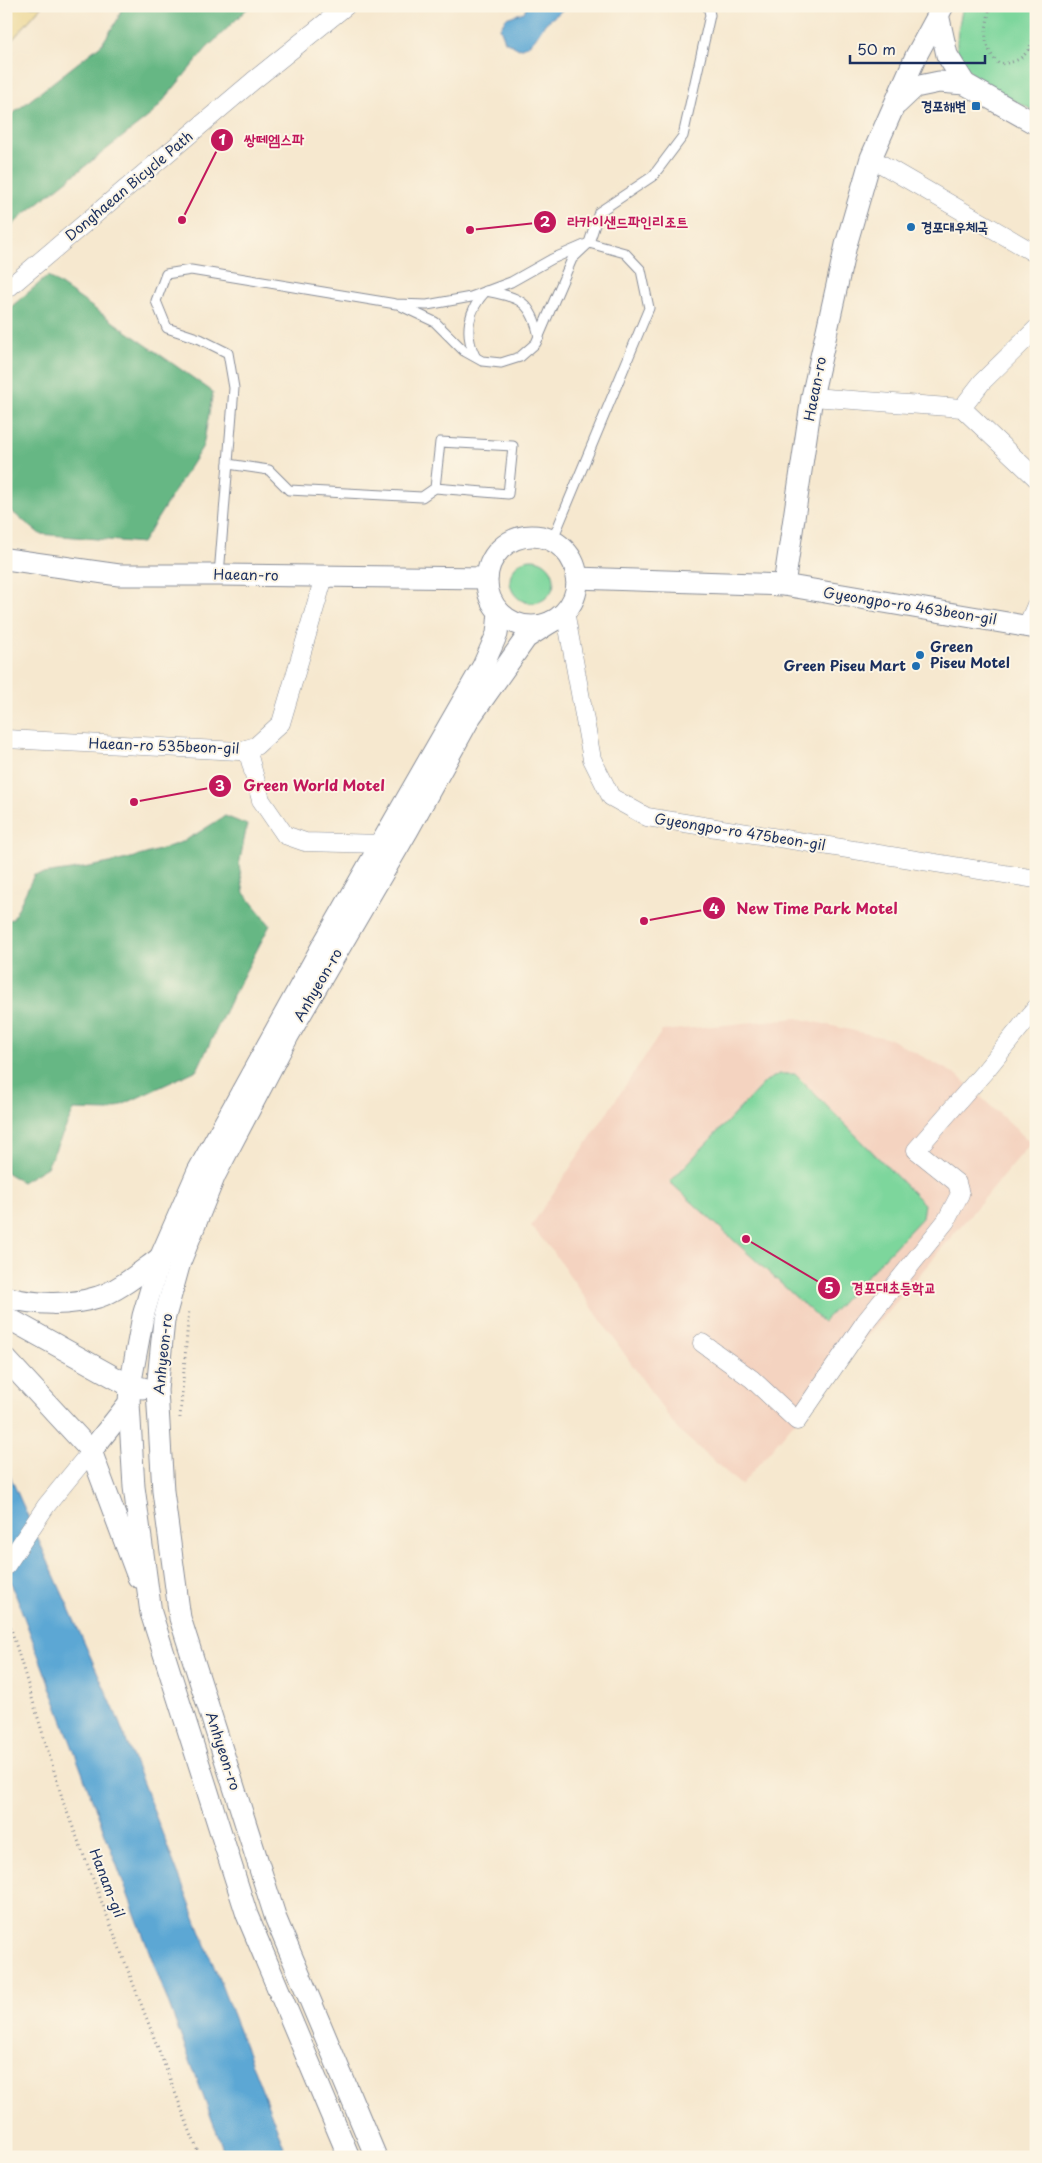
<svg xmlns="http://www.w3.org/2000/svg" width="1042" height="2163" font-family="'Playpen Sans','Poor Story',sans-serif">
  <rect width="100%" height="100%" fill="#fcf5e5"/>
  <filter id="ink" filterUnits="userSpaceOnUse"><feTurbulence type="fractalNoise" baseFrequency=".02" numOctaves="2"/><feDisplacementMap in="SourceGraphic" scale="10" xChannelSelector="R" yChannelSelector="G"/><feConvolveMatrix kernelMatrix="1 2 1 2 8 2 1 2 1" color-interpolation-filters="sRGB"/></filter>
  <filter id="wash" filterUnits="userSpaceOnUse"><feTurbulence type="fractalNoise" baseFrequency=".0096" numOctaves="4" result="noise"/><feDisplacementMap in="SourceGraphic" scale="20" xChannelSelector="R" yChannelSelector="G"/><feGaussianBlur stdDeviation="1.12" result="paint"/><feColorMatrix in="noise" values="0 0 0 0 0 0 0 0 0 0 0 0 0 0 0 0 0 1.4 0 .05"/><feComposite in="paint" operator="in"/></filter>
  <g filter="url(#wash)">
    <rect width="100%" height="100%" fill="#f6e8cf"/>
    <path fill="#f4d3c0" d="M797,1018L890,1039L957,1075L1031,1143L741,1485L677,1429L554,1253L531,1226L662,1031Z"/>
    <g fill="#7dd69c" stroke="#4c827d">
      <path d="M963,6H1036V112C1014,100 972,81 960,60C953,46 960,21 963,6Z"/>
      <circle cx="532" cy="581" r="22"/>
      <path d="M780,1074H795L924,1204L922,1218L823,1322L670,1182L766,1081Z"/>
    </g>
    <g fill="#66b784" stroke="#407371">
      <path d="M122,6H250L206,49L153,113L24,214L6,232V119L102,44L118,19Z"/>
      <path d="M48,276L213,392L203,446L142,543L40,534L6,507V311Z"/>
      <path d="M225,816L247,825L239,865L244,893L270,925L231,999L197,1070L109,1111L74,1110L47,1167L22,1182L6,1172V920L13,919L34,875C83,869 132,861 179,843C195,836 210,825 225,816Z"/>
    </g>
    <path fill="#eeda9e" stroke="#84847e" d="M6,6H42L6,47Z"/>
    <g fill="#5ba7d4" stroke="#3b6b99">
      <path d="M527,6H565C560,14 554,16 547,22C535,35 538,42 519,49L505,41L500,28L506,18L524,12Z"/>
      <path d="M6,1467L116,1714L288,2157H226L6,1569Z"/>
    </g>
  </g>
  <g filter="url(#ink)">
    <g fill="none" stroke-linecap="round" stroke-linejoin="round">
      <g stroke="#888c96" stroke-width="11">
        <g id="service">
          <path d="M401,306L435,322L464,351L482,361L501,363L520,357L536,343L572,259L589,243L599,212L653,176L683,136L710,15L708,6"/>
          <path d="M475,356C464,333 468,310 486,291C520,297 532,302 539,337"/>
          <path d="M228,464L269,470L289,490L422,497L435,488L440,442L513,446L508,494L435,488"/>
          <path d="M219,575L234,388L228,353L200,339L167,328L156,301L166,274L191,270L396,304L427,305L471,297L511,282L552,259L589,243L625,253L641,270L649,308L552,541"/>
        </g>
      </g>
      <g stroke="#888c96" stroke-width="19">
        <g id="minor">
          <path d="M871,158L1036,254"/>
          <path d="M6,290L253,81L346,6"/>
          <path d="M812,397L962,408L1036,478"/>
          <path d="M962,408L982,382L1036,329"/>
          <path d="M565,611L592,759L611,797L647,817L1036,879"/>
          <path d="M1027,626L1036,605"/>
          <path d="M6,739L239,751L256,746L281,723L324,577"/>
          <path d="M247,749L261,800L285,835L305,842L382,844"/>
          <path d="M702,1343L752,1379L797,1421L865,1322L946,1221L960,1194L957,1183L916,1150L986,1070L1036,1008"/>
          <path d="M6,1566L46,1506L91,1451"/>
        </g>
      </g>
      <g stroke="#888c96" stroke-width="23">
        <g id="tertiary">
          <path d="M938,14L947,55L965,84"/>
          <path d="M897,104L915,87L939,82L965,84L1036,124"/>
          <circle cx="532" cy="581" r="45"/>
          <path d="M6,559L119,575H219L487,578"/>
          <path d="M576,578L784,585L812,397L846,245L871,158L916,56L943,6"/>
          <path d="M784,585L1036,628"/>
          <path d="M6,1297C34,1305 70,1306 98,1297C117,1292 143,1270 160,1258"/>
          <path d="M6,1317L130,1386L143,1388"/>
          <path d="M6,1359L91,1451L138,1577"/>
          <path d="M91,1451L129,1403"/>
          <path d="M349,2157L247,1915L151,1613L134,1487L129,1403L130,1386L143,1316L160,1258L198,1171L324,943L483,666L497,634L499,612"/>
          <path d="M376,2157L276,1919L180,1618L163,1491L157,1390L164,1320L180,1262L215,1175L288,1036L408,830L471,716L526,638L551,622"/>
        </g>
      </g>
      <g stroke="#888c96" stroke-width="3" stroke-dasharray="1 4" stroke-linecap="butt">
        <path d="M990,6C986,31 980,44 999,64C1025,62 1029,52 1036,30"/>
        <path d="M1030,49L1036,55"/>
        <path d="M180,1418L189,1309"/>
        <path d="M6,1612L64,1804L200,2157"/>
      </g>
      <use href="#service" stroke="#fff" stroke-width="9"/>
      <use href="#minor" stroke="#fff" stroke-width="18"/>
      <use href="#tertiary" stroke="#fff" stroke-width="21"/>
    </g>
  </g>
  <g fill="#1f6fb2" stroke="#fcf5e5" stroke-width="2">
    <rect x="971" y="101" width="10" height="10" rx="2.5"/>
    <circle cx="911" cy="227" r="5"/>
    <circle cx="920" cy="655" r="5"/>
    <circle cx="916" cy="666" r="5"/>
  </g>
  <g text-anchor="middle" stroke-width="4" stroke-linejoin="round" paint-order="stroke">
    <g font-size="14" font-weight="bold" fill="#1b2f5e" stroke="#fcf5e5" text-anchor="end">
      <text x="966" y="111">경포해변</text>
      <text x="921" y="232" text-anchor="start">경포대우체국</text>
      <text x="930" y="652" text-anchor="start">Green<tspan x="930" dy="16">Piseu Motel</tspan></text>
      <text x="906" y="671">Green Piseu Mart</text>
    </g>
    <g font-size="14" fill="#1b2f5e" stroke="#fcf5e5">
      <text transform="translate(129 186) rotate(-40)" y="5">Donghaean Bicycle Path</text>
      <text transform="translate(815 389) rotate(-79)" y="5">Haean-ro</text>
      <text transform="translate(246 575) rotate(1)" y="5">Haean-ro</text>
      <text transform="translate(910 606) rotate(9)" y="5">Gyeongpo-ro 463beon-gil</text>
      <text transform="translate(164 746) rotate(2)" y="5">Haean-ro 535beon-gil</text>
      <text transform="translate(740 832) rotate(9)" y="5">Gyeongpo-ro 475beon-gil</text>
      <text transform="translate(318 985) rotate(-60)" y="5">Anhyeon-ro</text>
      <text transform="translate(163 1354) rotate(-84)" y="5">Anhyeon-ro</text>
      <text transform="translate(223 1751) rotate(72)" y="5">Anhyeon-ro</text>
      <text transform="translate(107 1883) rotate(69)" y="5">Hanam-gil</text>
    </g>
  </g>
  <path fill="none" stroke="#c2185b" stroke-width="2" d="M182 220L222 140M470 230L545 222M134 802L220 786M644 921L714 908M746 1239L829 1288"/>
  <g fill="#c2185b" stroke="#fcf5e5" stroke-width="2">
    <circle cx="182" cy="220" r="5"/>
    <circle cx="470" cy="230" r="5"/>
    <circle cx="134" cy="802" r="5"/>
    <circle cx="644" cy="921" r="5"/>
    <circle cx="746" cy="1239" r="5"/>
    <circle cx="222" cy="140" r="12"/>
    <circle cx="545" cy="222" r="12"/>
    <circle cx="220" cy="786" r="12"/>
    <circle cx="714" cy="908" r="12"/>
    <circle cx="829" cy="1288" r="12"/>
  </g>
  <g font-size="15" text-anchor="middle" font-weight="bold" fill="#fff">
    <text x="222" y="145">1</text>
    <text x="545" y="227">2</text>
    <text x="220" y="791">3</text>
    <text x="714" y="914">4</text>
    <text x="829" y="1293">5</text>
  </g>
  <g font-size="15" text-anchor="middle" font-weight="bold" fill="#c2185b" stroke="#fcf5e5" stroke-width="4" stroke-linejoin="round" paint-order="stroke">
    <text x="274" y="145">쌍떼엠스파</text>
    <text x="628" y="227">라카이샌드파인리조트</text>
    <text x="314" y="791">Green World Motel</text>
    <text x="817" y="914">New Time Park Motel</text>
    <text x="894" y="1293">경포대초등학교</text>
  </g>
  <rect width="1042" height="2163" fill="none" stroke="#fcf5e5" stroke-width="25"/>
  <path d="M850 55v8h135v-8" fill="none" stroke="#1b2f5e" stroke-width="2.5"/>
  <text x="857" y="55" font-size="15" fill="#1b2f5e" stroke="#fcf5e5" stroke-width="4" paint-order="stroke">50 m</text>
</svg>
